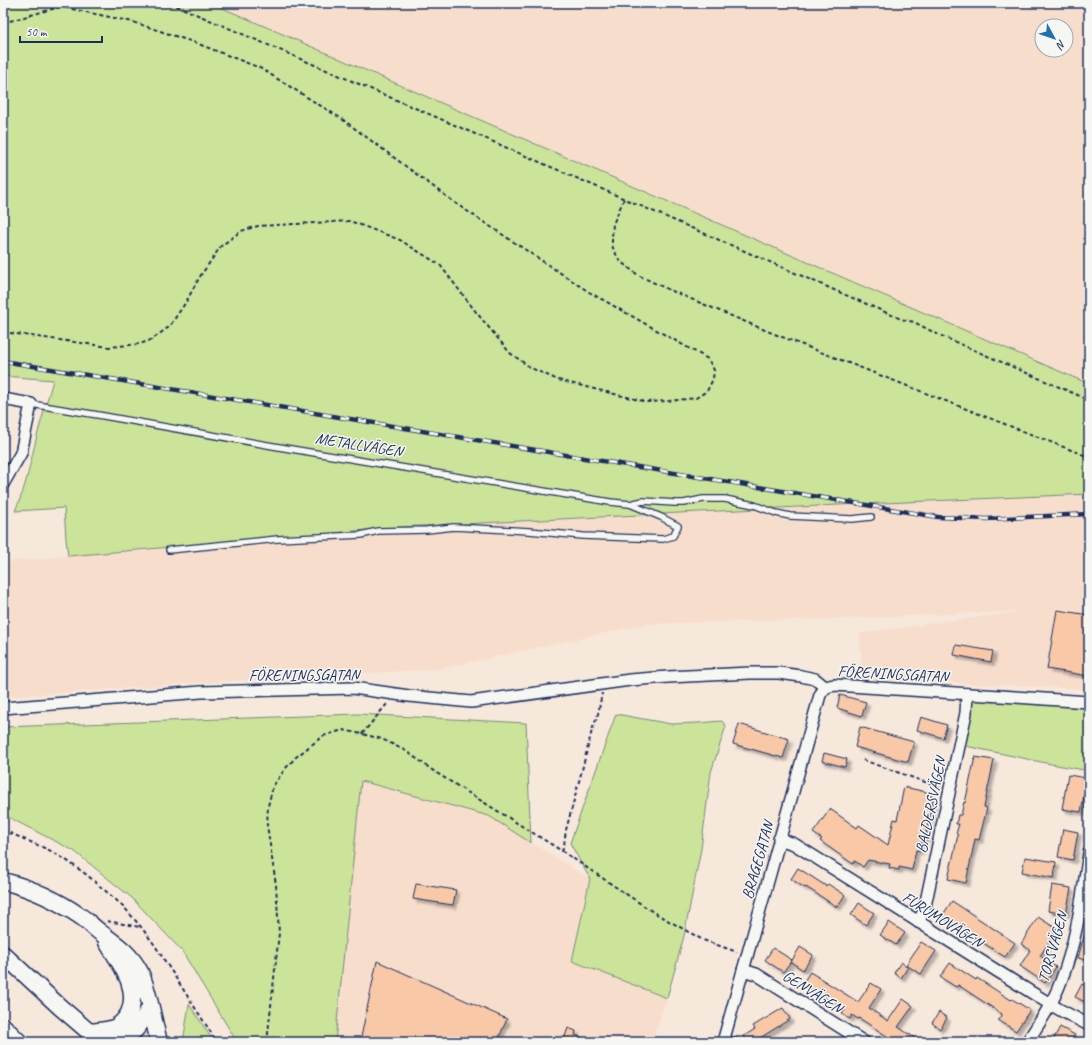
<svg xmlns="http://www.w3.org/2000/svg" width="1092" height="1045" font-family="Caveat,sans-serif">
  <defs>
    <filter id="shadow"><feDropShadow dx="3.5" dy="3.5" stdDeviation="1" flood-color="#0004"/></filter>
  </defs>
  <rect width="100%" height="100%" fill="#f7e8dc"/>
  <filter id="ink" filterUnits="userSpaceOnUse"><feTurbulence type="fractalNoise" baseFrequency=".025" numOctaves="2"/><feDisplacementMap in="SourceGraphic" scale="8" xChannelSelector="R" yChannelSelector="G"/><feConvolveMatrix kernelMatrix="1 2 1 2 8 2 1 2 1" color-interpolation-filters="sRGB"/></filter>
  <g filter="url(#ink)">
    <g fill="#f7decc" fill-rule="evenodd">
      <path d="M211,3H1072L1089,10V384L883,295ZM1042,26H1066V50H1042Z"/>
      <path d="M1089,494V609H1087H1089V689L862,679L860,633L1023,611L837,619L647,624L439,669L198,683L3,697V562L401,527L838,505Z"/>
      <path d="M361,781L489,816L590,879L572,961L667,998L652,1042H335Z"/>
    </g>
    <g fill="#cce499" stroke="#748a7c">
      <path d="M3,3H211L883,295L1089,384V494L838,505L401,527L68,556L66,539L64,508L15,511C27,485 30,463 37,436C42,417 48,398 53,380L3,376Z"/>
      <path d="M967,695L1089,700V771L1046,763L961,745Z"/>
      <path d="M358,714L526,723L531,843L489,816L361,781L335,1042H237L182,951L132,898L74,851L10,818L3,816V727Z"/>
      <path d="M616,714L671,724L698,723L722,721L726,726L711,772L701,849L684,936L667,998L572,961L590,879L570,843Z"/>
      <path d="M189,1004L214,1042H180L184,1036Z"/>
    </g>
    <g fill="#f8c8a7" stroke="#1b2f5e" filter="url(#shadow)">
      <path d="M1057,610L1089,615V676L1047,669Z"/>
      <path d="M956,645L993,651L991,662L954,655Z"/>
      <path d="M840,695L866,702L862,716L837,708Z"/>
      <path d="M921,717L947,725L943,738L917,730Z"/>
      <path d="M739,724L789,739L783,758L733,744Z"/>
      <path d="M860,727L914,742L908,762L855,747Z"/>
      <path d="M824,753L847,759L845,767L822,761Z"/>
      <path d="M975,757L994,760L984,807L987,808L979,840L975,839L966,883L948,879L958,835L956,834L959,824H956L958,815H961L964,802L965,803Z"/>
      <path d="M1068,775L1087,778L1081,812L1062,809Z"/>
      <path d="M904,787L931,793L930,800L933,801L924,842L922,841L920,851L916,850L912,870L899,867V870L889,868L890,864L868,860L863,867L855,861L853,864L820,841L822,839L813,833L830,809L857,828L859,825L888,845L894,819L897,820Z"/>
      <path d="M1063,829L1078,832L1073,860L1058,857Z"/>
      <path d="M1025,857L1056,862L1054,878L1022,872Z"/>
      <path d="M798,868L826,886L828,884L845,895L837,907L806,887L805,888L791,879Z"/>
      <path d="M416,884L456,890L453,905L413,899Z"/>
      <path d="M1052,885L1071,888L1066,914L1048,911Z"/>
      <path d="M952,901L1015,943L1005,957L942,916Z"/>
      <path d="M859,903L874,913L866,925L851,915Z"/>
      <path d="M1038,917L1057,929L1040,956L1056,967L1045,983L1020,966L1030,950L1021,944Z"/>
      <path d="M889,922L905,933L896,945L880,935Z"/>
      <path d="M1086,929L1089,930V961L1078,958Z"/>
      <path d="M921,942L936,951L921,974L906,965Z"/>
      <path d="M800,947L813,955L803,970L791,962Z"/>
      <path d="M773,948L792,960L783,972L765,960Z"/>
      <path d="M377,961L507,1019L497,1042H360Z"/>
      <path d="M901,962L908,967L901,978L894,973Z"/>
      <path d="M950,963L976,980L977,978L1011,1000L1012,999L1030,1010L1016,1031L998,1020L1002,1014L958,985L956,987L940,977Z"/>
      <path d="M810,972L858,1002L871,983L881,989L869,1008L888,1021L903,999L913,1006L898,1027L921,1042H896L859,1018L858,1019L852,1015L850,1019L842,1014L845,1010L802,984Z"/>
      <path d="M1082,984L1089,987V1004L1075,997Z"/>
      <path d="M783,1008L790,1019L760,1038L763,1042H748L744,1036L755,1029L753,1026Z"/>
      <path d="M939,1012L947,1018L940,1029L932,1023Z"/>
      <path d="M1060,1027L1075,1035L1071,1042H1052Z"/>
      <path d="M568,1028L576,1031L575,1035L591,1041V1042H563Z"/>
    </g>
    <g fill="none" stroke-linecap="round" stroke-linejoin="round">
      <g stroke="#1b2f5e" stroke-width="8">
        <g id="lane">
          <path d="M31,404L98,415L279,447L610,502L630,504L661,517L678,526L673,536L663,539L583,536L529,531L454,527L427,530L378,531L361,535L278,539L169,550"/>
          <path d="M630,504L643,501L675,503H684L703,499H725L754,505L776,513L790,516L852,519L871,517"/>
          <path d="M724,1037L737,1042"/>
        </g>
      </g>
      <g stroke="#1b2f5e" stroke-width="14">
        <g id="street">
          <path d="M3,399L31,404L21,453L3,484"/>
          <path d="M3,708L201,692L353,688L409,696L471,702L630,680L668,677L750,673H779L801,676L815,679L825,687"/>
          <path d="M779,839L794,844L1050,1004L1062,1011L1089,1025"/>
          <path d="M918,922L924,911L966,713L967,694"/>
          <path d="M743,970L756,974L864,1042"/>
          <path d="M723,1042L820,695C824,688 827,686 835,685L1089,702"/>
          <path d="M1027,1042C1040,1022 1053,1003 1061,981C1077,940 1082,896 1089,853"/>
        </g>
      </g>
      <g stroke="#1b2f5e" stroke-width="19">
        <g id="secondary">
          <path d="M3,881C30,888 57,900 80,916C88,921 94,928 101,933C117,945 130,953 140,972C149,991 153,1020 159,1042"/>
          <path d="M3,954L60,1007L101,1042"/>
          <path d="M3,1026L19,1042"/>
          <path d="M89,1032C96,1031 104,1031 111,1029C119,1027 125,1020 129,1013C140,988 120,963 107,942"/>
          <path d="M113,1042C133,1038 141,1024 150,1007"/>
        </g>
      </g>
      <g stroke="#1b2f5e" stroke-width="2" stroke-dasharray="4 3" stroke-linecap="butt">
        <path d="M170,3L436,117L901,319L914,322L937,334L1089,400"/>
        <path d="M1076,3L1089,9"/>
        <path d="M3,23L59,7"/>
        <path d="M624,199L613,224L612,237V246L617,256L621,262L638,275L665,288L772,333L1089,457"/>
        <path d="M3,332L109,347L140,344L151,340L169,327L186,302L199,278L221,246L241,231L258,226L350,221L400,240L440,265L476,312L510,353L531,368L558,380L647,402L668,401L696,398L707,391L713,379L714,370L708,359L589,292L458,205L342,119L260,68L196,43L133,22L44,3"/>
        <path d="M362,734L387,704"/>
        <path d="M863,760L939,787"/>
        <path d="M3,830L49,850L66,860L87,875L123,906L141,927L154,944L217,1042"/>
        <path d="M562,851L564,845L566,830L582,770L592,730L598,714L602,693"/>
        <path d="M107,921L140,927"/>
        <path d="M267,1042L279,933L276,885L267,825L268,806L273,786L285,769L296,757L323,736L343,730L362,734L382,739L406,751L435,772L562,851L653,912L703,940L737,952"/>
      </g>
      <use href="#lane" stroke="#f6f6f2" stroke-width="5.5"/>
      <use href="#street" stroke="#f6f6f2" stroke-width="11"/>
      <use href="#secondary" stroke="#f6f6f2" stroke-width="16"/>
      <g stroke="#1b2f5e" stroke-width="4.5">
        <path id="rail" d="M3,361L938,517L987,519L1089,514"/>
      </g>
      <use href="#rail" stroke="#f6f6f2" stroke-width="3" stroke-dasharray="9" stroke-linecap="butt"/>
    </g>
  </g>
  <g text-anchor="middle" stroke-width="3" stroke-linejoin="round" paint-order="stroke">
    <g font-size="16" fill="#1b2f5e" stroke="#f6f6f2">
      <text transform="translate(359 444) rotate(9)" y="6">METALLVÄGEN</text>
      <text transform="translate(893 673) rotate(3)" y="6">FÖRENINGSGATAN</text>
      <text x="304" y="680">FÖRENINGSGATAN</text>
      <text transform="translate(930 805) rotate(-78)" y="6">BALDERSVÄGEN</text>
      <text transform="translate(757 860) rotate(-74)" y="6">BRAGEGATAN</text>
      <text transform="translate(943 919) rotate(32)" y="6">FURUMOVÄGEN</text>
      <text transform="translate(1052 947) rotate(-74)" y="6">TORSVÄGEN</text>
      <text transform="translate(813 991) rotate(32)" y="6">GENVÄGEN</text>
    </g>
  </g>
  <rect width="1092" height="1045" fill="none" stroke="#f6f6f2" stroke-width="16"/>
  <rect x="8" y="8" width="1076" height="1029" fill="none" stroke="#1b2f5e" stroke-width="1.5" filter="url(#ink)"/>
  <g transform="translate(1054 38) rotate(130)"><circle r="19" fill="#f6f6f2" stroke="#9ea6b7"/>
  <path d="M0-3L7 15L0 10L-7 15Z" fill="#1f6fb2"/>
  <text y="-6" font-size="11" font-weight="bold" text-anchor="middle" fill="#1b2f5e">N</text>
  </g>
  <path d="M20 36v6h82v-6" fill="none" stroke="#1b2f5e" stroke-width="2"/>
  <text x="26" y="36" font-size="12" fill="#1b2f5e" stroke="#f6f6f2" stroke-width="3" paint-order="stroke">50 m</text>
</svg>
